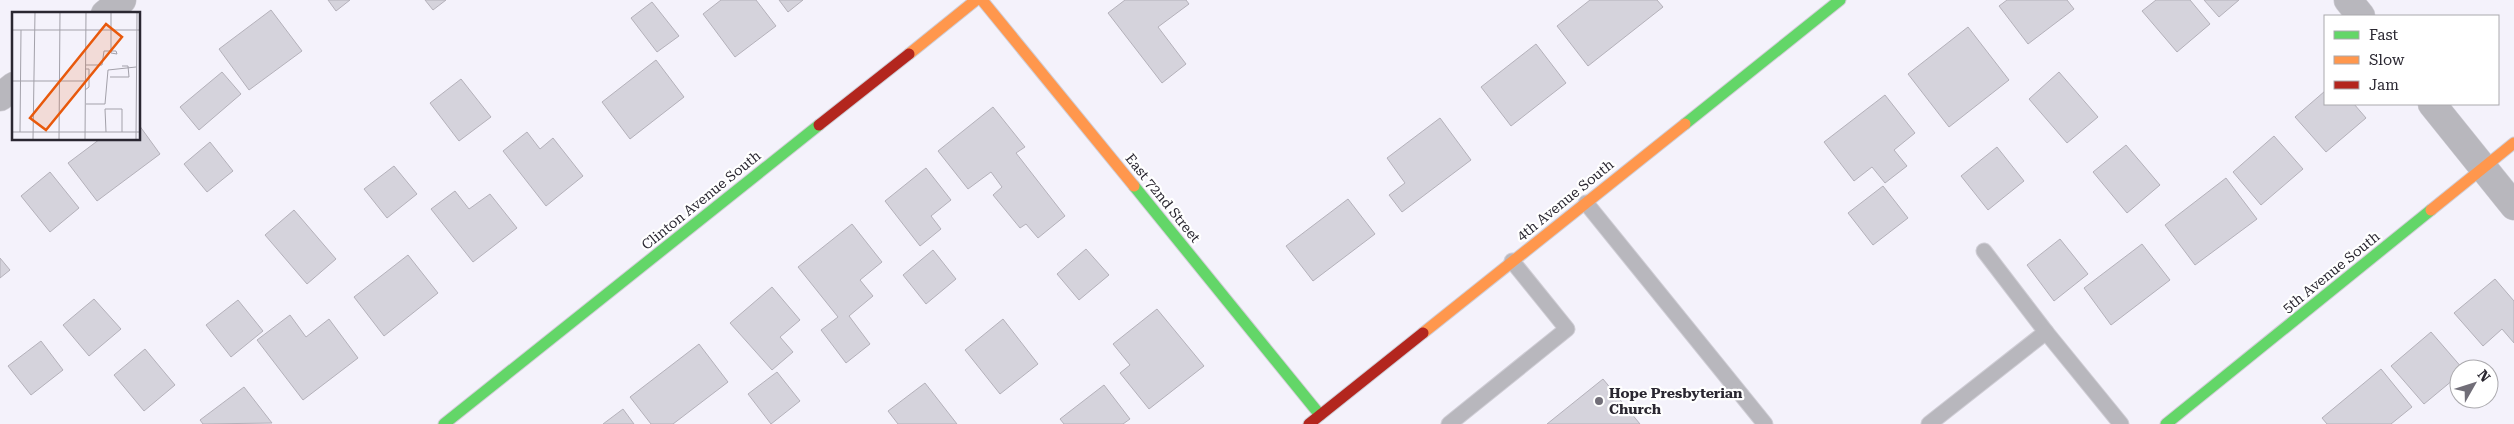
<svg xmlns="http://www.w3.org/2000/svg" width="2514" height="424" font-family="'Roboto Serif',serif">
  <rect width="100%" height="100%" fill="#f4f2fb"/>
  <g fill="#d5d3dc" stroke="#b4b1ba">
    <path d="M328,0H350L336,11Z"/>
    <path d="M425,0H446L433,10Z"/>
    <path d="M721,0H756L776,26L735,57L703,14Z"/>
    <path d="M779,0H803L788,12Z"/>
    <path d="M1125,0H1186L1189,4L1158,27L1186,64L1162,83L1108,13Z"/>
    <path d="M1590,0H1657L1663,7L1588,66L1557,26Z"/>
    <path d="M2007,0H2067L2074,9L2028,44L1999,6Z"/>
    <path d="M2156,0H2190L2210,24L2177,52L2142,11Z"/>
    <path d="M2204,0H2239L2219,17Z"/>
    <path d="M652,2L679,36L657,52L631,18Z"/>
    <path d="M271,10L302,51L249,90L219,49Z"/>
    <path d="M1968,27L2009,80L1949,127L1908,74Z"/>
    <path d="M1536,44L1566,83L1511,126L1481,87Z"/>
    <path d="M656,60L684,97L630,139L602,102Z"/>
    <path d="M222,72L241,94L199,130L180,107Z"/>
    <path d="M2059,72L2098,117L2067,143L2029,99Z"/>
    <path d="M461,79L491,117L459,141L430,103Z"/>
    <path d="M2325,91V104H2354L2366,118L2326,152L2295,117Z"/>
    <path d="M1885,95L1915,133L1894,150L1907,166L1885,183L1872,167L1854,181L1824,142Z"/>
    <path d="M993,107L1025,147L1016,153L1065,216L1038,238L1026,224L1020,228L993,195L1002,187L991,172L968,189L938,151Z"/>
    <path d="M1440,118L1471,160L1402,212L1389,195L1405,183L1387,158Z"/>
    <path d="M139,125L160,154L97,201L68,163L100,139H139Z"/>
    <path d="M527,132L540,149L553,138L583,176L546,206L503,151Z"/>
    <path d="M2274,136L2303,169L2261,205L2233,172Z"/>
    <path d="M210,142L233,171L207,192L184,164Z"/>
    <path d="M2126,145L2160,185L2127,213L2093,172Z"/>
    <path d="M1997,147L2024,181L1988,210L1961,176Z"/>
    <path d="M394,166L417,194L387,218L364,189Z"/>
    <path d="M926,168L951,200L931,216L941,229L920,246L885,201Z"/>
    <path d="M50,172L79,208L50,232L21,196Z"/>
    <path d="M2226,178L2257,219L2195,265L2165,225Z"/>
    <path d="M1883,186L1908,218L1873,245L1848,213Z"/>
    <path d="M455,191L469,209L490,194L517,228L473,262L431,209Z"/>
    <path d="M1348,199L1375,234L1313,281L1286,246Z"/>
    <path d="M294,210L336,259L307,284L265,235Z"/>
    <path d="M852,224L882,262L860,280L873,296L849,316L870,344L846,363L821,330L838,317L798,267Z"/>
    <path d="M2060,239L2088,274L2054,301L2027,265Z"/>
    <path d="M2142,244L2170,280L2111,325L2084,288Z"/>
    <path d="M1086,249L1109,275L1079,300L1057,274Z"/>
    <path d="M933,250L956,279L926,304L903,275Z"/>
    <path d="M408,255L438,293L384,336L354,297Z"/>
    <path d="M0,258L10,270L0,278Z"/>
    <path d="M2495,279L2514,301V343L2502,329L2483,346L2454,313Z"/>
    <path d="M772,287L800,320L780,337L793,352L772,370L730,323Z"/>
    <path d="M94,299L121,329L89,356L63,325Z"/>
    <path d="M238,300L263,331L231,357L206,325Z"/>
    <path d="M1157,309L1204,366L1149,409L1120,373L1130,365L1113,344Z"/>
    <path d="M290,315L306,337L329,319L358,358L303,400L257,340Z"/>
    <path d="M1003,319L1038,364L1000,394L965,350Z"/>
    <path d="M2431,332L2463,369H2459V375L2424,404L2391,366Z"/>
    <path d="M41,341L63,370L31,395L8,366Z"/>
    <path d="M699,344L728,382L673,424H651L630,397Z"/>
    <path d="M145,349L175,385L144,411L114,375Z"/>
    <path d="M2381,369L2412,407L2391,424H2327L2322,418Z"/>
    <path d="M777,372L800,401L771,424L748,394Z"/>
    <path d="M1603,379L1640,424H1547Z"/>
    <path d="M925,383L957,424H898L888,411Z"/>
    <path d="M1104,385L1130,419L1123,424H1064L1060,419Z"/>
    <path d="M244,387L272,423L203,424L200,420Z"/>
    <path d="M623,409L634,424H603Z"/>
  </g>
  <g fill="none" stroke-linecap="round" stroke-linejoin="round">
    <g stroke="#d0ced6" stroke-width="17">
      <g id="lane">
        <path d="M1586,203L1765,424"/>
        <path d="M1984,251L2046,332"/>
        <path d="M1449,424L1567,329L1512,261"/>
        <path d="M1929,424L2046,332L2121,424"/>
      </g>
    </g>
    <g stroke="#d0ced6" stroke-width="29">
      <g id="street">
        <path d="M2348,0L2361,16"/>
        <path d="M105,14L122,0"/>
        <path d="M0,97L14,86"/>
        <path d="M2432,104L2514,206"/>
      </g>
    </g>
    <g stroke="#d0ced6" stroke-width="13">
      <g id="fast">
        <path d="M1685,124L1840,0"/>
        <path d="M1134,186L1320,415"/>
        <path d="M444,424L819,125"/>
        <path d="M2166,424L2431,210"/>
      </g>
    </g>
    <g stroke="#d0ced6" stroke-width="13">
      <g id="slow">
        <path d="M982,0L1134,186"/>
        <path d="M909,54L976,0"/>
        <path d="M2431,210L2514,143"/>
        <path d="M1423,333L1685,124"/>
      </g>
    </g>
    <g stroke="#d0ced6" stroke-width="13">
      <g id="jam">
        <path d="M819,125L909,54"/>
        <path d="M1309,424L1423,333"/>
      </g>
    </g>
    <use href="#lane" stroke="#b8b7bd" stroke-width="15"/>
    <use href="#street" stroke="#b8b7bd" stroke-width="28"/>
    <use href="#fast" stroke="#63d668" stroke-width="11"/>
    <use href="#slow" stroke="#ff974d" stroke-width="11"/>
    <use href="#jam" stroke="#b3261e" stroke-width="11"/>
  </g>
  <circle fill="#716e78" stroke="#fff" stroke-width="2" cx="1599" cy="401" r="5"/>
  <g text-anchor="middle" stroke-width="4.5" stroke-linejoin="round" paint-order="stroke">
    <g font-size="14" fill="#2a2731" stroke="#fff">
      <text transform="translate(1163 198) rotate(51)" y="5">East 72nd Street</text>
      <text transform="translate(701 200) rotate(-39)" y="5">Clinton Avenue South</text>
      <text transform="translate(1565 200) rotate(-39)" y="5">4th Avenue South</text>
      <text transform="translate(2331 272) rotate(-39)" y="5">5th Avenue South</text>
    </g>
    <g font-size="14" font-weight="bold" fill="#2a2731" stroke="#fff" text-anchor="start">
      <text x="1609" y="398">Hope Presbyterian<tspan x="1609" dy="16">Church</tspan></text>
    </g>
  </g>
  <g transform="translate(12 12)">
    <rect width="128" height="128" fill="#f4f2fb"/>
    <path fill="none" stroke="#a3a1aa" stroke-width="1" d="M0,18H128M74,53H90L92,39H104L105,42L99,41V0M98,65H117L116,54H110M0,69H73M73,78L77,75V57H73M74,92H93L96,58L124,55M0,120H128M8,120L9,18M94,120L93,97H110V120M21,127L23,0M47,127L48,0M73,127L74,0M124,127L125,0"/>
    <path fill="#e8590c" fill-opacity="0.15" stroke="#e8590c" stroke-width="2.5" d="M94,12L110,25L34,118L18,106Z"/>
    <rect width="128" height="128" fill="none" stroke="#2a2731" stroke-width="2.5"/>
  </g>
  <rect x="2324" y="15" width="175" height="90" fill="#ffffff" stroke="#aaa9ad"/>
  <rect x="2334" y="31" width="25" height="8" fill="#63d668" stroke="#aaa9ad"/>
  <text x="2369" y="40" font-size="15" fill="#2a2731">Fast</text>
  <rect x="2334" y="56" width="25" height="8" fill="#ff974d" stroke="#aaa9ad"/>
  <text x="2369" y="65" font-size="15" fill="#2a2731">Slow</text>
  <rect x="2334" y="81" width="25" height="8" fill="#b3261e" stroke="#aaa9ad"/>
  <text x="2369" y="90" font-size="15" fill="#2a2731">Jam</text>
  <g transform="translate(2474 384) rotate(51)"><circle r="24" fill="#ffffff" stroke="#aaa9ad"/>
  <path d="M0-4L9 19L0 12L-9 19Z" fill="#716e78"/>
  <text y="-8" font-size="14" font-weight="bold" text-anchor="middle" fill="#2a2731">N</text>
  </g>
</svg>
